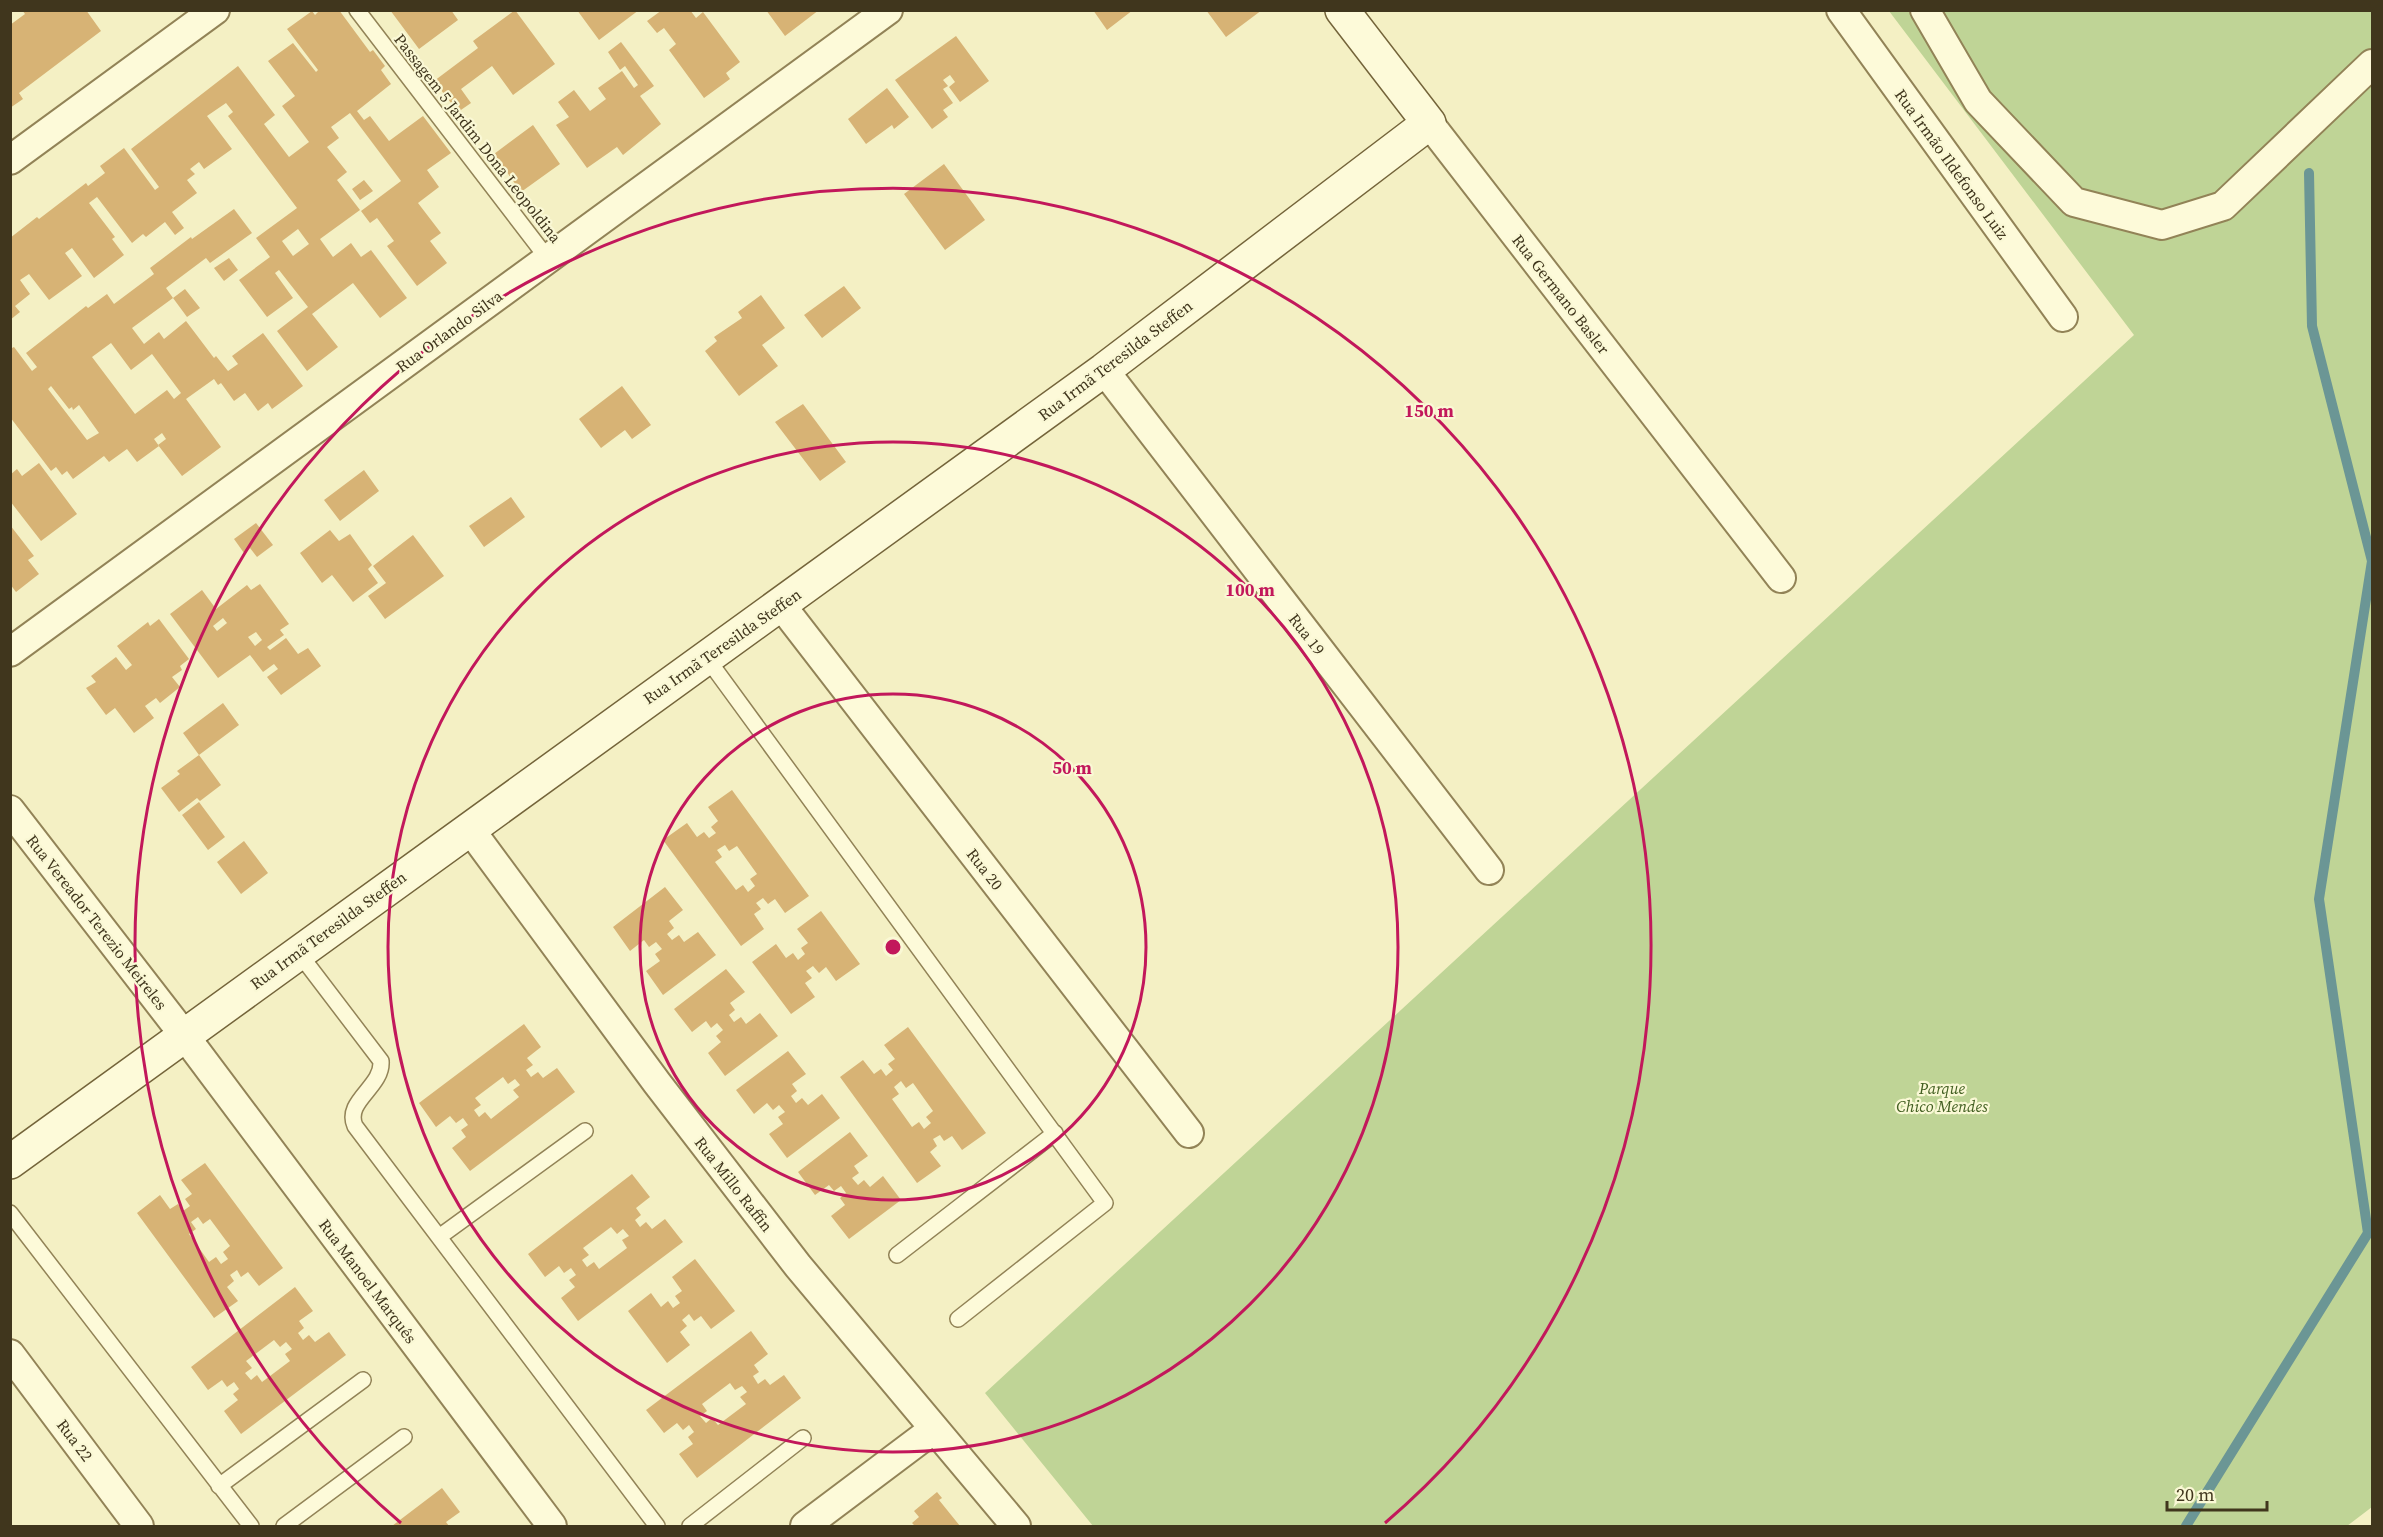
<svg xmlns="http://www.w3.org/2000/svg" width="2383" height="1537" font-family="'Source Serif 4',serif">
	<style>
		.green { fill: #bfd496 }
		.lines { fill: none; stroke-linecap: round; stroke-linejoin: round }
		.stream { stroke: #6b9695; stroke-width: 10 }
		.building { fill: #d7b375; fill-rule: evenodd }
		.lane-casing { stroke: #928357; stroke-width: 18 }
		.street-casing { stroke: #928357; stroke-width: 32 }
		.secondary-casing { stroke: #74643a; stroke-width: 36 }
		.lane { stroke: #fdfad9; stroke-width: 15 }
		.street { stroke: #fdfad9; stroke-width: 28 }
		.secondary { stroke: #fdfad9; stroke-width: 33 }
		.ring { fill: none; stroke: #c2185b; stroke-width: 3 }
		.labels { text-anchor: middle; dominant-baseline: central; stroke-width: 4.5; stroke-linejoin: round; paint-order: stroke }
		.street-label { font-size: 16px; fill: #40361d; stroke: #faf8d5 }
		.park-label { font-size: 16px; font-style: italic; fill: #425f21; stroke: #faf8d5 }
		.centre { fill: #c2185b; stroke: #faf8d5; stroke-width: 3 }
		.ring-label { font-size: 18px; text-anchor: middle; font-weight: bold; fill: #c2185b; stroke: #faf8d5; stroke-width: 4.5; stroke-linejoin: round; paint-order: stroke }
	</style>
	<rect width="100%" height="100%" fill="#f4f0c4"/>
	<!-- green -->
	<path class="green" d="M1889 11H2372V1507L2347 1526H1093L985 1393 2134 335Z"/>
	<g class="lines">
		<!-- stream -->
		<path class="stream" d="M2186 1526 2368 1233 2319 899 2372 561 2312 326 2309 173"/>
	</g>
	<!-- building -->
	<path class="building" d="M22 10H86L101 31 19 93 23 99 10 108V25L25 14Z
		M320 10H339L370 52 373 50 385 66 381 70 391 84 357 111 364 120 370 116 389 141 423 116 451 153 427 170 439 187 418 203 441 233 430 241 447 263 417 286 387 246 394 241 377 218 370 223 361 211 401 181 350 113 331 127 339 138 327 147 347 172 337 180 360 210 320 239 333 257 351 243 361 257 371 250 407 298 380 318 353 283 312 314 338 347 307 371 277 331 308 307 279 270 275 273 293 298 267 317 239 280 270 257 256 238 297 208 228 116 233 112 226 103 207 116 232 149 204 169 199 162 190 169 195 174 187 180 197 193 172 212 184 228 175 235 165 222 146 237 143 234 132 243 97 197 89 203 115 237 112 239 124 255 94 278 72 248 65 253 82 276 49 300 29 274 20 280 30 294 15 306 20 312 10 320V238L37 217 39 219 86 183 88 186 105 173 100 166 124 148 155 190 159 187 131 149 238 66 275 115 264 124 289 157 309 142 282 106 295 96 268 61 293 43 316 72 318 70 287 29 312 11 315 15ZM298 229 309 244 293 256 282 241Z
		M390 10H451L458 20 419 49Z
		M515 10 555 64 513 95 492 66 461 89 471 103 458 112 434 81 478 48 473 41Z
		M577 10H639L599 40Z
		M662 10H690L696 18 703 12 740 62 726 73 730 79 704 98 669 50 676 44 664 28 657 33 647 21Z
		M766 10H819L785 36Z
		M1093 10H1133L1107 30Z
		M1206 10H1262L1226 37Z
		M956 36 989 81 960 102 949 87 955 82 950 75 943 80 948 86 943 89 953 103 943 110 948 117 932 129 895 80Z
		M621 42 654 86 640 96 661 124 623 155 617 147 587 168 556 125 569 117 558 102 574 90 590 111 606 99 598 88 622 71 634 88 638 85 625 66 620 70 608 52Z
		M887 88 909 117 894 129 892 125 866 144 848 119Z
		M533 125 560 164 521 192 494 154Z
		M944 164 985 220 945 250 904 194Z
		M364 180 373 191 360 200 352 189Z
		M234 209 252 233 210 263 206 258 166 288 173 298 132 328 144 344 159 332 164 339 186 321 214 358 216 356 228 371 238 364 232 356 263 333 303 386 272 409 268 403 258 411 245 393 234 401 221 383 218 385 214 379 186 399 221 447 182 476 158 445 166 439 162 433 154 439 159 446 137 462 127 449 109 462 104 456 73 479 67 471 62 475 56 467 51 471 10 417V349L14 347 32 371 37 367 26 353 86 306 88 308 107 294 114 304 154 274 150 268 191 237 192 239ZM111 343 131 370 152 354 181 393 174 399 167 390 135 414 92 357ZM51 386 69 409 72 407 73 410 79 405 99 433 87 440 48 389Z
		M229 258 238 270 224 281 214 268Z
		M844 286 861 308 822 338 804 315Z
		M185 289 200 308 187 317 173 298Z
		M761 295 785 328 762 345 778 366 739 396 705 351 717 341 714 337 742 318 738 312Z
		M622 386 651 425 632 439 625 430 601 448 579 419Z
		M803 404 846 462 820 481 775 422Z
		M39 463 77 514 41 541 10 501V475L17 469 22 476Z
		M364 470 379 491 340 521 324 500Z
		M511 497 525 517 484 547 469 526Z
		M256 523 273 545 257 557 250 548 244 553 234 539Z
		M10 525 34 556 28 560 39 574 16 592 10 584Z
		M330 530 339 541 350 534 372 565 368 569 378 583 353 602 332 575 322 583 300 553Z
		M413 535 444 576 385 619 368 596 386 583 373 566Z
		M260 584 289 624 280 630 284 635 267 647 270 650 286 638 298 654 308 648 321 666 281 695 267 677 278 669 274 664 263 672 250 655 218 678 170 614 202 590 216 609 247 585 251 590ZM223 618 227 623 217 631 213 626ZM256 632 262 640 255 646 248 637Z
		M159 619 189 659 180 666 182 670 172 677 180 687 160 703 156 698 145 706 154 718 134 733 115 708 106 715 86 688 96 682 91 676 116 657 126 670 132 665 117 646 148 622 150 626Z
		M223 703 239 725 199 755 183 733Z
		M199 755 221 785 200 801 197 798 179 812 161 788 180 774 177 771Z
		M732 790 809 896 785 913 775 899 768 904 763 898 756 903 761 909 754 914 764 929 741 946 663 840 687 823 697 837 704 832 709 838 716 833 711 827 718 821 708 807ZM725 845 729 851 737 846 757 874 750 879 755 886 748 892 743 885 736 890 715 862 722 857 717 850Z
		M199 802 225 837 208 850 182 815Z
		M244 841 268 873 241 894 217 862Z
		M665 887 683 910 669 921 674 928 667 934 672 940 679 935 684 942 698 932 716 955 663 995 646 971 660 961 655 954 662 949 656 942 649 947 644 940 630 951 613 927Z
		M821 911 860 964 836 981 826 967 819 973 813 966 806 971 812 978 805 983 815 997 791 1014 752 962 776 944 786 958 793 953 798 960 805 954 801 948 808 943 797 929Z
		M726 969 745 992 730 1003 735 1010 729 1015 734 1022 741 1017 746 1024 760 1013 778 1036 725 1076 708 1053 721 1042 716 1036 723 1030 717 1023 711 1028 706 1021 692 1032 674 1009Z
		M524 1024 541 1047 527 1058 533 1065 526 1070 531 1077 538 1072 543 1078 557 1068 575 1092 470 1171 452 1148 466 1137 461 1130 468 1125 463 1118 456 1123 450 1116 436 1127 419 1103ZM503 1077 508 1084 515 1079 520 1085 513 1090 519 1097 491 1119 485 1112 479 1117 474 1110 481 1105 475 1098Z
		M908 1027 986 1133 962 1150 952 1136 944 1141 940 1135 933 1139 937 1146 930 1152 941 1166 917 1183 840 1077 863 1060 874 1074 881 1069 886 1076 893 1070 888 1064 895 1059 884 1045ZM901 1081 906 1088 913 1083 933 1111 926 1117 931 1123 924 1129 919 1122 912 1127 892 1099 899 1094 894 1087Z
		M788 1051 806 1074 792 1084 797 1091 791 1096 796 1103 802 1098 808 1105 822 1094 840 1118 787 1158 769 1134 783 1124 778 1117 785 1112 779 1105 773 1110 767 1103 754 1114 736 1090Z
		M850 1132 868 1156 854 1166 859 1173 852 1178 858 1185 864 1180 870 1187 883 1176 901 1200 849 1239 831 1216 845 1205 840 1198 846 1193 841 1186 834 1191 829 1185 815 1195 798 1172Z
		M205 1163 283 1268 259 1286 248 1272 241 1277 237 1270 230 1275 234 1281 227 1287 238 1301 214 1318 137 1213 160 1195 170 1209 178 1204 183 1211 190 1206 185 1199 192 1194 181 1180ZM198 1217 203 1224 210 1219 230 1246 223 1252 228 1259 221 1264 216 1257 209 1262 189 1234 196 1229 191 1222Z
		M632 1174 650 1197 636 1208 641 1215 635 1220 640 1227 646 1222 652 1229 665 1219 683 1242 578 1321 561 1298 575 1287 569 1280 576 1275 571 1268 564 1273 559 1266 545 1277 528 1254ZM611 1227 617 1234 623 1229 629 1236 622 1240 627 1248 599 1269 594 1262 587 1267 582 1260 589 1255 583 1248Z
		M695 1259 735 1311 711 1329 701 1316 694 1321 689 1314 682 1320 687 1326 680 1332 690 1345 667 1363 628 1311 651 1293 661 1307 668 1301 673 1308 680 1303 675 1296 682 1291 672 1277Z
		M295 1287 313 1311 299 1321 304 1328 298 1333 303 1340 309 1335 315 1342 329 1332 346 1355 241 1434 224 1411 238 1400 233 1394 239 1389 234 1382 227 1387 222 1380 208 1390 191 1367ZM274 1340 280 1347 286 1342 292 1349 285 1354 290 1361 262 1382 257 1375 251 1380 245 1373 252 1368 246 1361Z
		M751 1331 768 1354 754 1365 759 1372 753 1376 758 1384 765 1379 770 1385 784 1375 801 1398 697 1478 679 1454 693 1444 688 1437 694 1432 689 1425 683 1430 677 1423 664 1433 646 1410ZM730 1383 735 1390 742 1386 747 1392 740 1397 746 1404 718 1425 712 1418 706 1423 700 1416 707 1411 702 1404Z
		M442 1488 460 1512 446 1522 449 1526H392Z
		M937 1492 942 1498 939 1500 960 1526H915L912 1523 919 1517 914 1511Z"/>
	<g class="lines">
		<defs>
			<path id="lane" d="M357 10 548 259
				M706 657 1105 1203 958 1319
				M298 952 381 1061C383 1087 344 1101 355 1126L657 1526
				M10 1213 251 1526
				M439 1237 585 1131
				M897 1255 1055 1133
				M219 1486 363 1380
				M284 1526 404 1437
				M690 1526 803 1438"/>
			<path id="street" d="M1841 10 2063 317
				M1925 10 1978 101 2074 202 2162 225 2223 206 2372 64
				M1429 123 1781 578
				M10 160 215 10
				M1104 370 1489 870
				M781 605 1189 1133
				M10 652 888 10
				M10 810 184 1035 552 1526
				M469 828 657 1083 798 1266 1016 1526
				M10 1354 139 1526
				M805 1526 934 1429"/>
			<path id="secondary" d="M10 1162 1104 370 1429 123 1342 10"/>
		</defs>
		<!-- lane casing -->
		<use href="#lane" class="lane-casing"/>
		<!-- street casing -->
		<use href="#street" class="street-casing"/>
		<!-- secondary casing -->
		<use href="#secondary" class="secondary-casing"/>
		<!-- lane -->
		<use href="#lane" class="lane"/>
		<!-- street -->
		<use href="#street" class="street"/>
		<!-- secondary -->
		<use href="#secondary" class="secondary"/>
	</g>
	<!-- distance rings -->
	<g class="ring">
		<circle cx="893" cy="947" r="253"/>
		<circle cx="893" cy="947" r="505"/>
		<path d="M401 1523A758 758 0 1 1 1385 1523"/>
	</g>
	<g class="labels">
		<!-- street labels -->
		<g class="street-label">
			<text transform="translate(478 138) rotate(52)">Passagem 5 Jardim Dona Leopoldina</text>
			<text transform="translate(1952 164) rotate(54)">Rua Irmão Ildefonso Luiz</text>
			<text transform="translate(1561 294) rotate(52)">Rua Germano Basler</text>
			<text transform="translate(449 331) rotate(-36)">Rua Orlando Silva</text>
			<text transform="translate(1115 360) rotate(-37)">Rua Irmã Teresilda Steffen</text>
			<text transform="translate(1307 634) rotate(52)">Rua 19</text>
			<text transform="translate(722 646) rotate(-35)">Rua Irmã Teresilda Steffen</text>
			<text transform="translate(985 869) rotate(52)">Rua 20</text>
			<text transform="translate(97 922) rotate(52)">Rua Vereador Terezio Meireles</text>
			<text transform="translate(328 930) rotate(-36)">Rua Irmã Teresilda Steffen</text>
			<text transform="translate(734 1184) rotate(52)">Rua Millo Raffin</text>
			<text transform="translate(368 1281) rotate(53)">Rua Manoel Marquês</text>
			<text transform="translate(75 1440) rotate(53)">Rua 22</text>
		</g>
		<!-- park labels -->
		<g class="park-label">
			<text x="1942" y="1088">Parque<tspan x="1942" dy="18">Chico Mendes</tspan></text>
		</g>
	</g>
	<circle cx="893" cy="947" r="9" class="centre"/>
	<g class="ring-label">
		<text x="1429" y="417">150 m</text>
		<text x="1250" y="596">100 m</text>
		<text x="1072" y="774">50 m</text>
	</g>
	<!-- border -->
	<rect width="2383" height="1537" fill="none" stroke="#40361d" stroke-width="24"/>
	<!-- scale -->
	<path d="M2167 1501v9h100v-9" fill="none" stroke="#40361d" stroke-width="3"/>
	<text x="2176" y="1501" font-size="18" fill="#40361d" stroke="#faf8d5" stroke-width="4.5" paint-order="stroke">20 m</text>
</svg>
